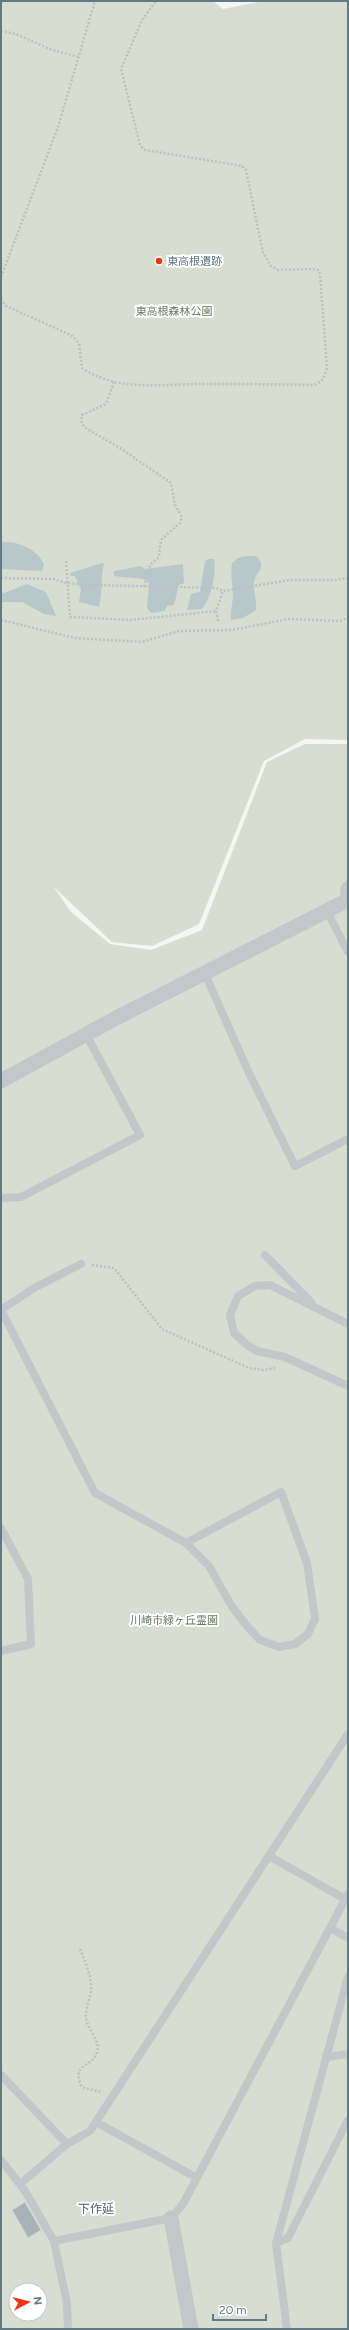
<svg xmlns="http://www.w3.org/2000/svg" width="349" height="2330" font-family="Figtree,'Noto Sans JP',sans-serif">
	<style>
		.green { fill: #d7ddd1; fill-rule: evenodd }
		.water { fill: #b8c8ca }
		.building { fill: #a8b3b7; stroke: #d6d6d4 }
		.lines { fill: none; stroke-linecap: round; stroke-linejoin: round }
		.path { stroke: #bdc0c2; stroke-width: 2.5; stroke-dasharray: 2 2; stroke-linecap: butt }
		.lane { stroke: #c2c7ca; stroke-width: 8 }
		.street { stroke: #c2c7ca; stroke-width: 15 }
		.poi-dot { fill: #f23214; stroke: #fff; stroke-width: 1.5 }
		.labels { text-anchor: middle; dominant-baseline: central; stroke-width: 4; stroke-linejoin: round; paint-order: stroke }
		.poi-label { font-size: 11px; fill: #617885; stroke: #fff; text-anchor: start }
		.park-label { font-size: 11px; fill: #697b61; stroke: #fff }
		.neighbourhood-label { font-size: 12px; fill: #506069; stroke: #fff }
	</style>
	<rect width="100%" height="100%" fill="#f5f5f1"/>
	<!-- green -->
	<path class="green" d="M1 1H213L223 9 263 1H348V740L305 739 264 761 199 924 152 946 112 942 53 886 71 912 110 944 151 950 202 930 267 762 305 744H348V2329H1ZM16 2290H40V2314H16Z"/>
	<!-- water -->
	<path class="water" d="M1 542C18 541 36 548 44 564L42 571 1 569Z
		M246 556H256C269 569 254 572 254 584 254 593 257 601 256 610L243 618 231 620C230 611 233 602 233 595 233 583 230 576 232 563L238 558Z
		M209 559H214C217 573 211 598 202 609L187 610 191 594 200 592 205 561Z
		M102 563 104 564C100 579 103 592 99 607L79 602 81 589 75 576H70V573Z
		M183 564 184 583 179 585 174 605 167 606 165 611 151 613 147 608 149 583 143 579 114 576V571L141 566 145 569Z
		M27 584 46 592 56 616 44 614 22 602H1V594Z"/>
	<!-- building -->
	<path class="building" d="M25 2202 41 2230 28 2238 12 2210Z"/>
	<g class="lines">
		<!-- path -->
		<path class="path" d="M1 31 16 34 52 50 79 57
			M1 277 58 127 95 1
			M1 299 6 306 71 335 79 343 82 368C117 392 161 384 201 384 238 384 276 384 313 385 323 382 324 378 327 368L320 274 318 270 314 269 278 270 271 266 263 253 246 170 242 166 145 150 140 145 121 69 142 20 156 1
			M114 382 106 404 82 415 81 421 84 427 120 448 171 483 175 505 182 517 180 523 161 540 159 557 150 565 144 587
			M66 561 70 617 131 620 216 611
			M1 578 54 579 66 583 94 585 216 588 223 591 290 580H334L348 578
			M1 620 75 638 142 642 179 631 232 630 288 619 340 621 348 618
			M218 621 216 611 223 591
			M92 1265 114 1268 162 1329 249 1368 263 1370 275 1368
			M80 1949C85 1961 92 1976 91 1990 90 2000 85 2008 86 2018 87 2029 101 2041 97 2052 93 2068 70 2063 82 2087L100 2092"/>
		<!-- lane -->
		<path class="lane" d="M346 901 344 889 348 884
			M327 911 348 952
			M205 974 249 1073 295 1166 348 1139
			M1 1198 21 1197 140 1135 87 1036
			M265 1255 311 1302
			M1 1310 95 1493 186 1543 209 1566 231 1605 246 1625 260 1640 279 1647 295 1644 308 1634 315 1619 307 1563 281 1492 186 1543
			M1 1310 34 1288 81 1264
			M348 1324 270 1285 255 1286 238 1296 230 1315 234 1333 247 1345 257 1351 285 1357 348 1386
			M1 1528 28 1579 31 1644 1 1651
			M269 1856 345 1899
			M330 1928 348 1938
			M326 2057 348 2054
			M1 2075 67 2144
			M96 2122 197 2178
			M1 2160 25 2191 54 2241
			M20 2184 67 2144 90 2131 348 1734
			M276 2243 288 2238 348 2120
			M68 2329 67 2303 54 2241 171 2218 183 2204 348 1894
			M287 2329 276 2243 348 1977"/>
		<!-- street -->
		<path class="street" d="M1 1081 118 1017 348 900
			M171 2218 191 2329"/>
	</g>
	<!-- markers -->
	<circle class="poi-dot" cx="159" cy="261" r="4"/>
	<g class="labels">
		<!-- poi labels -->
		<g class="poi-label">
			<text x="167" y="261">東高根遺跡</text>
		</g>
		<!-- park labels -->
		<g class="park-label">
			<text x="174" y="311">東高根森林公園</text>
			<text x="174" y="1620">川崎市緑ヶ丘霊園</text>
		</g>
		<!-- neighbourhood labels -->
		<g class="neighbourhood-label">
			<text x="96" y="2209">下作延</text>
		</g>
	</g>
	<!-- border -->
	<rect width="349" height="2330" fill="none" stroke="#617885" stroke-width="4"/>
	<!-- north arrow -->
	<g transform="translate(28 2302) rotate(83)"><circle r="19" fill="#ffffff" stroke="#c0c9ce"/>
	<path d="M0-3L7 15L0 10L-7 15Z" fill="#f23214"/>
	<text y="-6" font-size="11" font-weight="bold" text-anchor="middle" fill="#617885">N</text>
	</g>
	<!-- scale -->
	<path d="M213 2314v6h53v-6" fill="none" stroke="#617885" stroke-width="2"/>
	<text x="219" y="2314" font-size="12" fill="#617885" stroke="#ffffff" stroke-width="3" paint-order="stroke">20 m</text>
</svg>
